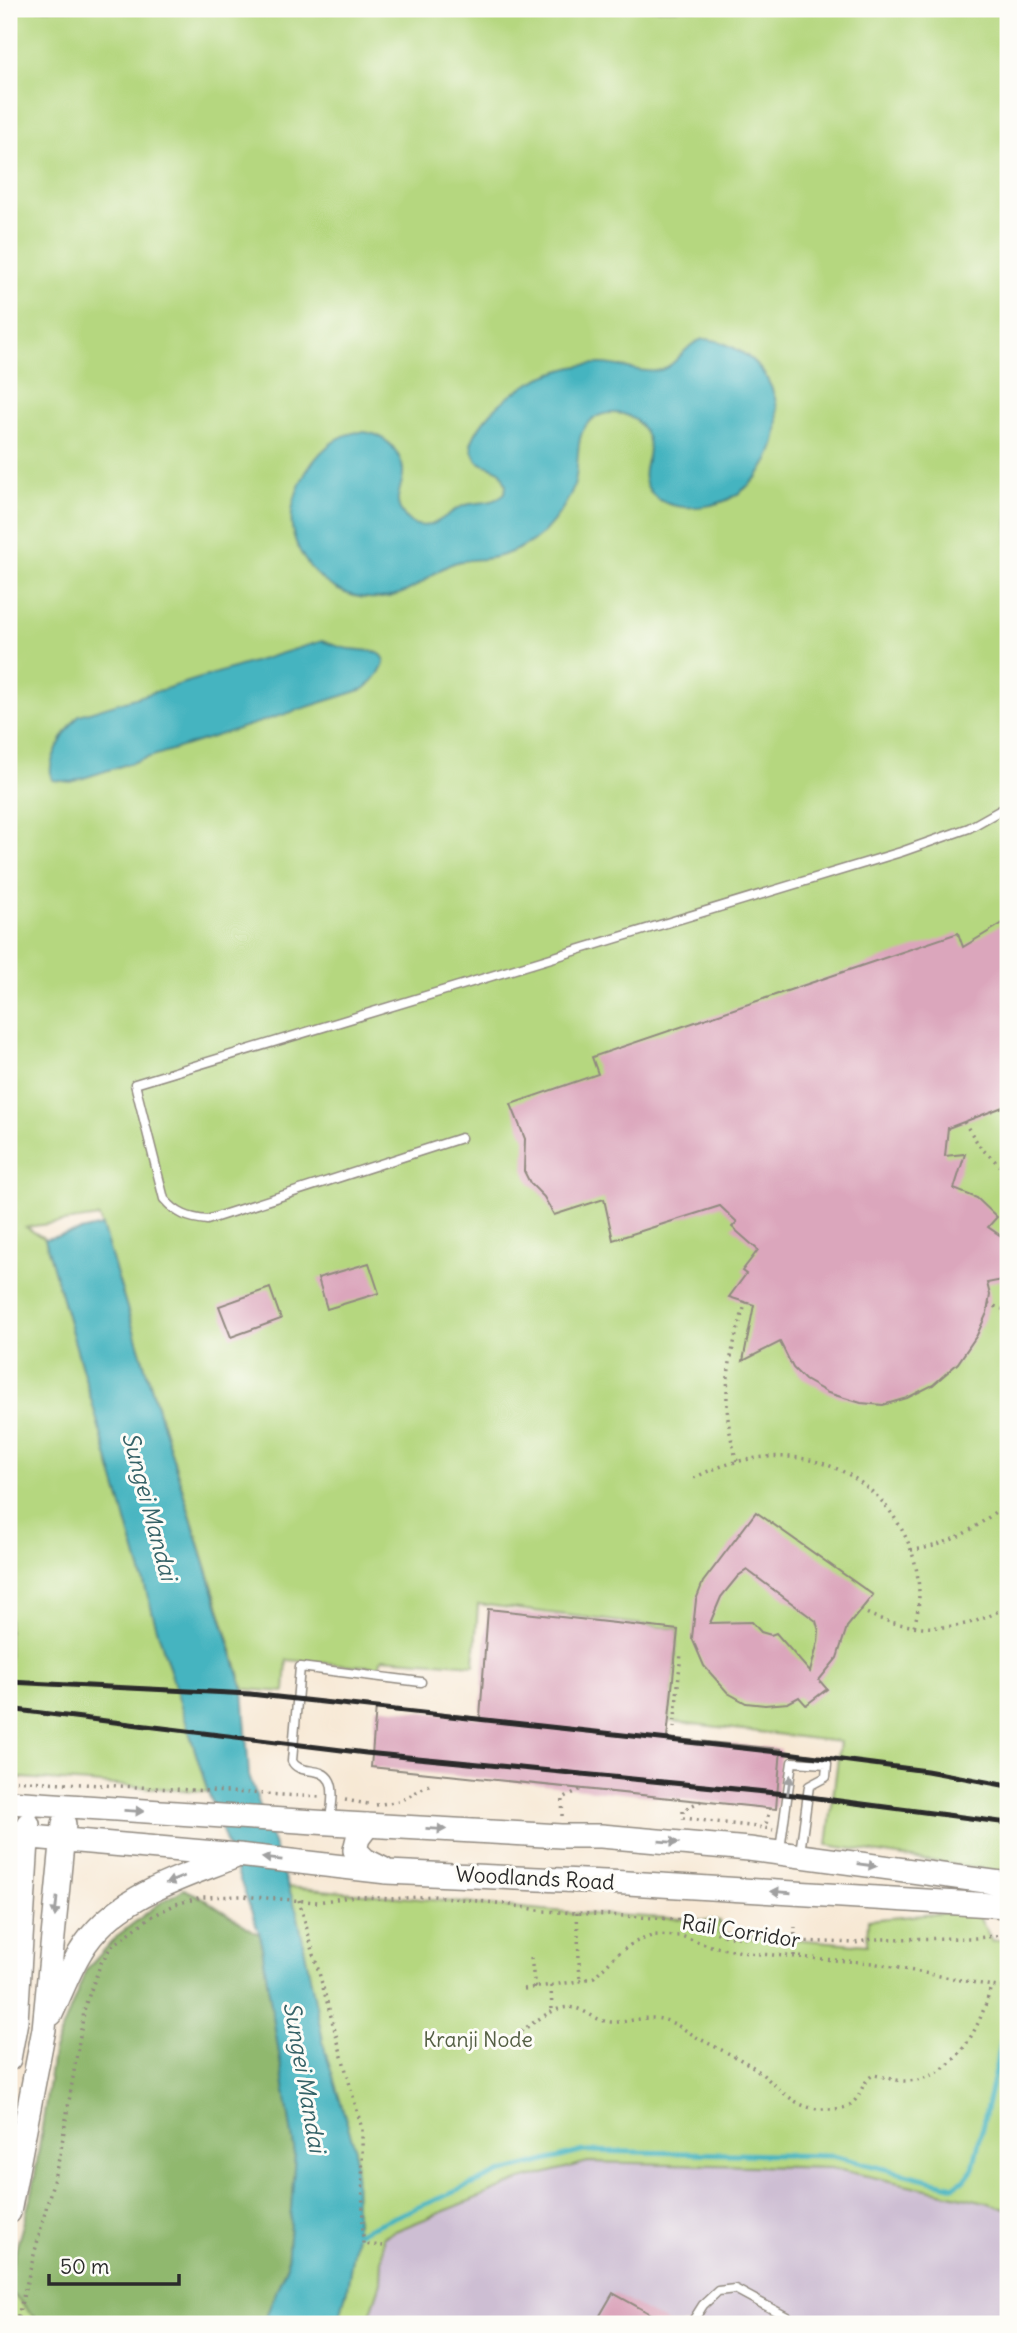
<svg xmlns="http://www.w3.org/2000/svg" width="1017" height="2333" font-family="Delius,sans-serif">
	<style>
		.industrial { fill: #cdbed3 }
		.green { fill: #b5d77f; stroke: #708155; stroke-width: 2 }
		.forest { fill: #90b86e; stroke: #5e724c; stroke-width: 2 }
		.water { fill: #45b4c0; stroke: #387076; stroke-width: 2 }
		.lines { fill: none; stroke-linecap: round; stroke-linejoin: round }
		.stream { stroke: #45b4c0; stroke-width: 5 }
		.building { fill: #dba6bc; fill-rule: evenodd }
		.service-casing { stroke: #918a80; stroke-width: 11 }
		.primary-casing { stroke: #918a80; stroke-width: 26 }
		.path { stroke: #918a80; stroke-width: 3.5; stroke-dasharray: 2 5; stroke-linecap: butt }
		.service { stroke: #fff; stroke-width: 8 }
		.primary { stroke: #fff; stroke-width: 23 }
		.rail { stroke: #2b2b2b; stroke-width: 5 }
		.oneway { fill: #a0a0a0 }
		.labels { text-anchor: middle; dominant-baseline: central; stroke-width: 6; stroke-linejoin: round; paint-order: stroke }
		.street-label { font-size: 21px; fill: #2b2b2b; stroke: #fdfcf7 }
		.park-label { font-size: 21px; fill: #545f44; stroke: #fdfcf7 }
		.water-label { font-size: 23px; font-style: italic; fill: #356267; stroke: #fdfcf7 }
	</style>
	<rect width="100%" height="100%" fill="#fdfcf7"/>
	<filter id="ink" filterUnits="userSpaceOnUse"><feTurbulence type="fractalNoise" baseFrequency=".0143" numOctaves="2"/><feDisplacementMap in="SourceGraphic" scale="14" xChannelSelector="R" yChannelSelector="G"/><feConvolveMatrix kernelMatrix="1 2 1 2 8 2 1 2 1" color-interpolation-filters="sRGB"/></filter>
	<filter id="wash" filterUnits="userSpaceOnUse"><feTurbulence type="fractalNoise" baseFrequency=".00686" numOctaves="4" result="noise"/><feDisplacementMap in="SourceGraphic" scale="28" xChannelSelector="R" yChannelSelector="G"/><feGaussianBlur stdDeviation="1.57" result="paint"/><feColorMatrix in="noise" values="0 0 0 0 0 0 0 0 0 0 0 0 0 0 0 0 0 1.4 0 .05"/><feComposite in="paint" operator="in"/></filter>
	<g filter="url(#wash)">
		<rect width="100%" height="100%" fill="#f7e8d4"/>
		<!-- industrial -->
		<path class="industrial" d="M588 2161 831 2168 986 2202 1008 2210V2324H367L381 2282 383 2236 521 2180Z"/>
		<!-- green -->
		<path class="green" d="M9 9H1008V1873L827 1845 840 1742 669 1721 678 1629 478 1604 474 1665 382 1658 379 1667 287 1660 285 1692 244 1689 99 1217 26 1227 45 1239 159 1635 208 1792 9 1777Z
			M288 1887 577 1913 720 1921 719 1933 867 1945 868 1920 957 1912 979 1916 992 1941 1008 1939V2210L986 2202 831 2168 588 2162 521 2180 383 2236 381 2282 367 2324H338L347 2289 325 2051 297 1912Z
			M9 2290 35 2317 32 2324H9Z"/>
		<!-- forest -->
		<path class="forest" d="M184 1889 199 1896 260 1935 295 2154 287 2265 263 2324H32L35 2317 9 2290V2274L33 2189 53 2053 86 1970 117 1936 157 1905Z"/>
		<!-- water -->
		<path class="water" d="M703 339C714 339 722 342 732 347 796 378 791 467 729 499 705 511 654 514 645 480 643 471 646 465 648 456 652 438 641 419 623 414 613 412 601 413 593 419 572 432 581 465 574 486 568 503 556 519 544 532 529 546 504 557 484 559 473 560 463 560 454 563 436 569 423 584 407 591 358 613 306 583 293 533 281 484 345 398 392 446 398 453 404 465 403 474 402 489 392 500 403 514 406 519 411 524 417 525 437 530 448 510 466 505 482 501 492 505 505 493L506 485 501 472C485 462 474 468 471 444 488 397 554 363 602 364 619 364 640 373 656 371 677 368 683 345 703 339Z
			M322 641C331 644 340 648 350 649 363 651 396 648 380 672 375 679 370 685 364 689L71 782 53 780C43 763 68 728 79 715Z
			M102 1226 243 1689 249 1775 297 1912 325 2051 355 2149 356 2234 347 2289 338 2324H263L287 2265 295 2154 260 1935 208 1792 159 1635 45 1239Z"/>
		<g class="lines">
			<!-- stream -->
			<path class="stream" d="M350 2236 499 2173 584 2151 833 2156 954 2186 965 2179 973 2168 1008 2013"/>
		</g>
		<g id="blocks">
			<!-- building -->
			<path class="building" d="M1008 920V1105L948 1128 945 1156 965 1154 954 1189 977 1198 997 1217 988 1227 1001 1236 1008 1245V1279L987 1283 990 1295 987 1313 977 1335 958 1363 933 1385 907 1398 883 1405 861 1403 828 1393 805 1380 793 1368 780 1342 743 1361 754 1305 729 1297 746 1274 742 1271 758 1250 732 1227 737 1222 720 1206 613 1240 604 1199 554 1215 544 1197 530 1183 524 1171 525 1139 511 1104 598 1074 592 1057 958 933 963 947Z
				M369 1263 379 1293 327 1309 318 1278Z
				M270 1288 281 1319 231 1337 219 1306Z
				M756 1512 873 1595 847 1627 837 1658 819 1680 827 1689 806 1705 799 1697 788 1703 765 1705 746 1703 728 1693 704 1666 692 1638 696 1600 703 1582ZM747 1570 816 1621 819 1631 818 1642 810 1672 776 1633 771 1635 761 1632 752 1622 710 1623 721 1597 738 1576Z
				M488 1609 678 1630 667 1738 781 1749 776 1809 371 1767 376 1707 480 1718Z
				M613 2293 669 2324H595Z"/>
		</g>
	</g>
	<g filter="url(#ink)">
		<use href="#blocks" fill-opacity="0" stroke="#918a80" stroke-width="2"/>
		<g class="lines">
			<defs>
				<path id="service" d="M461 1138 207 1220C188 1218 177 1214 164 1199L135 1084 901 852 969 828 1008 806
					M330 1820C331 1809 335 1791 330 1781 322 1765 299 1776 292 1761L300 1667 421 1682
					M780 1850 792 1762 827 1764 826 1777 809 1786 800 1853
					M691 2324 703 2305 718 2291 735 2289 800 2324"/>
				<path id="primary" d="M9 1802 330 1823 561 1836H601L749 1849 1008 1884
					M368 1825 358 1838 355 1850 365 1860 383 1869
					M9 1835 238 1855 387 1872 628 1883 1008 1906
					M51 2014C61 1993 69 1970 81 1951 113 1897 179 1879 234 1857
					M9 2059 16 2021 28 1824
					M9 2212 44 2029 64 1824"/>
			</defs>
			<!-- service casing -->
			<use href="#service" class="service-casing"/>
			<!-- primary casing -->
			<use href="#primary" class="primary-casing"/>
			<!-- path -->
			<path class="path" d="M964 1122 981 1148 1008 1173
				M988 1304 1008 1311
				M737 1461C719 1402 727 1360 746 1302
				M694 1478C775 1436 869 1455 908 1542 919 1568 923 1599 914 1626
				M911 1550C948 1547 982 1526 1008 1500
				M861 1610C891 1628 940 1632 973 1622 986 1618 997 1612 1008 1606
				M667 1728H674L681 1653
				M9 1780 320 1797
				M345 1800 368 1804
				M701 1801 683 1810V1818L765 1828
				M376 1805 400 1801 429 1785
				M770 1808 765 1828 773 1830
				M562 1816 563 1798 581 1789
				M299 1900 362 2129 363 2244 383 2246
				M577 1913 580 1981
				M794 1956 795 1927
				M531 1958 535 1988
				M551 1986 552 2011
				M524 1989 580 1981 594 1977 616 1955 633 1943 654 1935 681 1936 711 1946 748 1953 872 1963 1008 1989
				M521 2031C539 2020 560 1999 583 2011 593 2016 601 2022 612 2022 630 2023 647 2014 665 2020 676 2023 688 2032 698 2038 715 2047 733 2055 750 2065 775 2081 792 2111 825 2109 832 2109 841 2109 846 2107 861 2101 860 2083 873 2075 883 2076 895 2081 905 2081 955 2081 981 2026 991 1986
				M16 2324 60 2155 85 2006 101 1963 111 1947 149 1918 176 1904 202 1897 241 1896 318 1902 355 1896 390 1899 433 1896 505 1904 544 1911 687 1920 725 1936 795 1941 855 1943 873 1939 976 1938 1005 1935 1008 1928"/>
			<!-- service -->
			<use href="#service" class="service"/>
			<!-- primary -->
			<use href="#primary" class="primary"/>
			<!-- rail -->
			<path class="rail" d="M9 1682 250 1694 787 1753 927 1771 1008 1786
				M9 1709 366 1753 786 1794 1008 1823"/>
		</g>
		<!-- one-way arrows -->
		<defs><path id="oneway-solid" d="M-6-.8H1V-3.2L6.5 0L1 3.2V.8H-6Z" transform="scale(1.75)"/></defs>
		<g class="oneway">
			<use href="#oneway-solid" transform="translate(789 1785) rotate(-82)"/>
			<use href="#oneway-solid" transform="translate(134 1811) rotate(3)"/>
			<use href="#oneway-solid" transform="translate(436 1829) rotate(3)"/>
			<use href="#oneway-solid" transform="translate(669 1842) rotate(5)"/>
			<use href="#oneway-solid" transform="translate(272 1859) rotate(-174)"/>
			<use href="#oneway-solid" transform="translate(867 1865) rotate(8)"/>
			<use href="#oneway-solid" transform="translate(175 1880) rotate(158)"/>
			<use href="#oneway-solid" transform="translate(781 1892) rotate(-176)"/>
			<use href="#oneway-solid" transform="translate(56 1907) rotate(96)"/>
		</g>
	</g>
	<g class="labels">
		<!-- street labels -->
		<g class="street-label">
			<text transform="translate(535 1878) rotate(3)">Woodlands Road</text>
			<text transform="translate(741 1931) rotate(9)">Rail Corridor</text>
		</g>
		<!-- park labels -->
		<g class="park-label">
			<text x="478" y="2039">Kranji Node</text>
		</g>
		<!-- water labels -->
		<g class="water-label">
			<text transform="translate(150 1506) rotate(75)">Sungei Mandai</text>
			<text transform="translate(305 2077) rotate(80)">Sungei Mandai</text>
		</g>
	</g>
	<!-- margin -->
	<rect width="1017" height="2333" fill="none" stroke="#fdfcf7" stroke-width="35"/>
	<!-- scale -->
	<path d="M49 2274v10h130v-10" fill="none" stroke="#2b2b2b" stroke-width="3.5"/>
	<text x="60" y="2274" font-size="21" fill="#2b2b2b" stroke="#fdfcf7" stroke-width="5" paint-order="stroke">50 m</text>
</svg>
